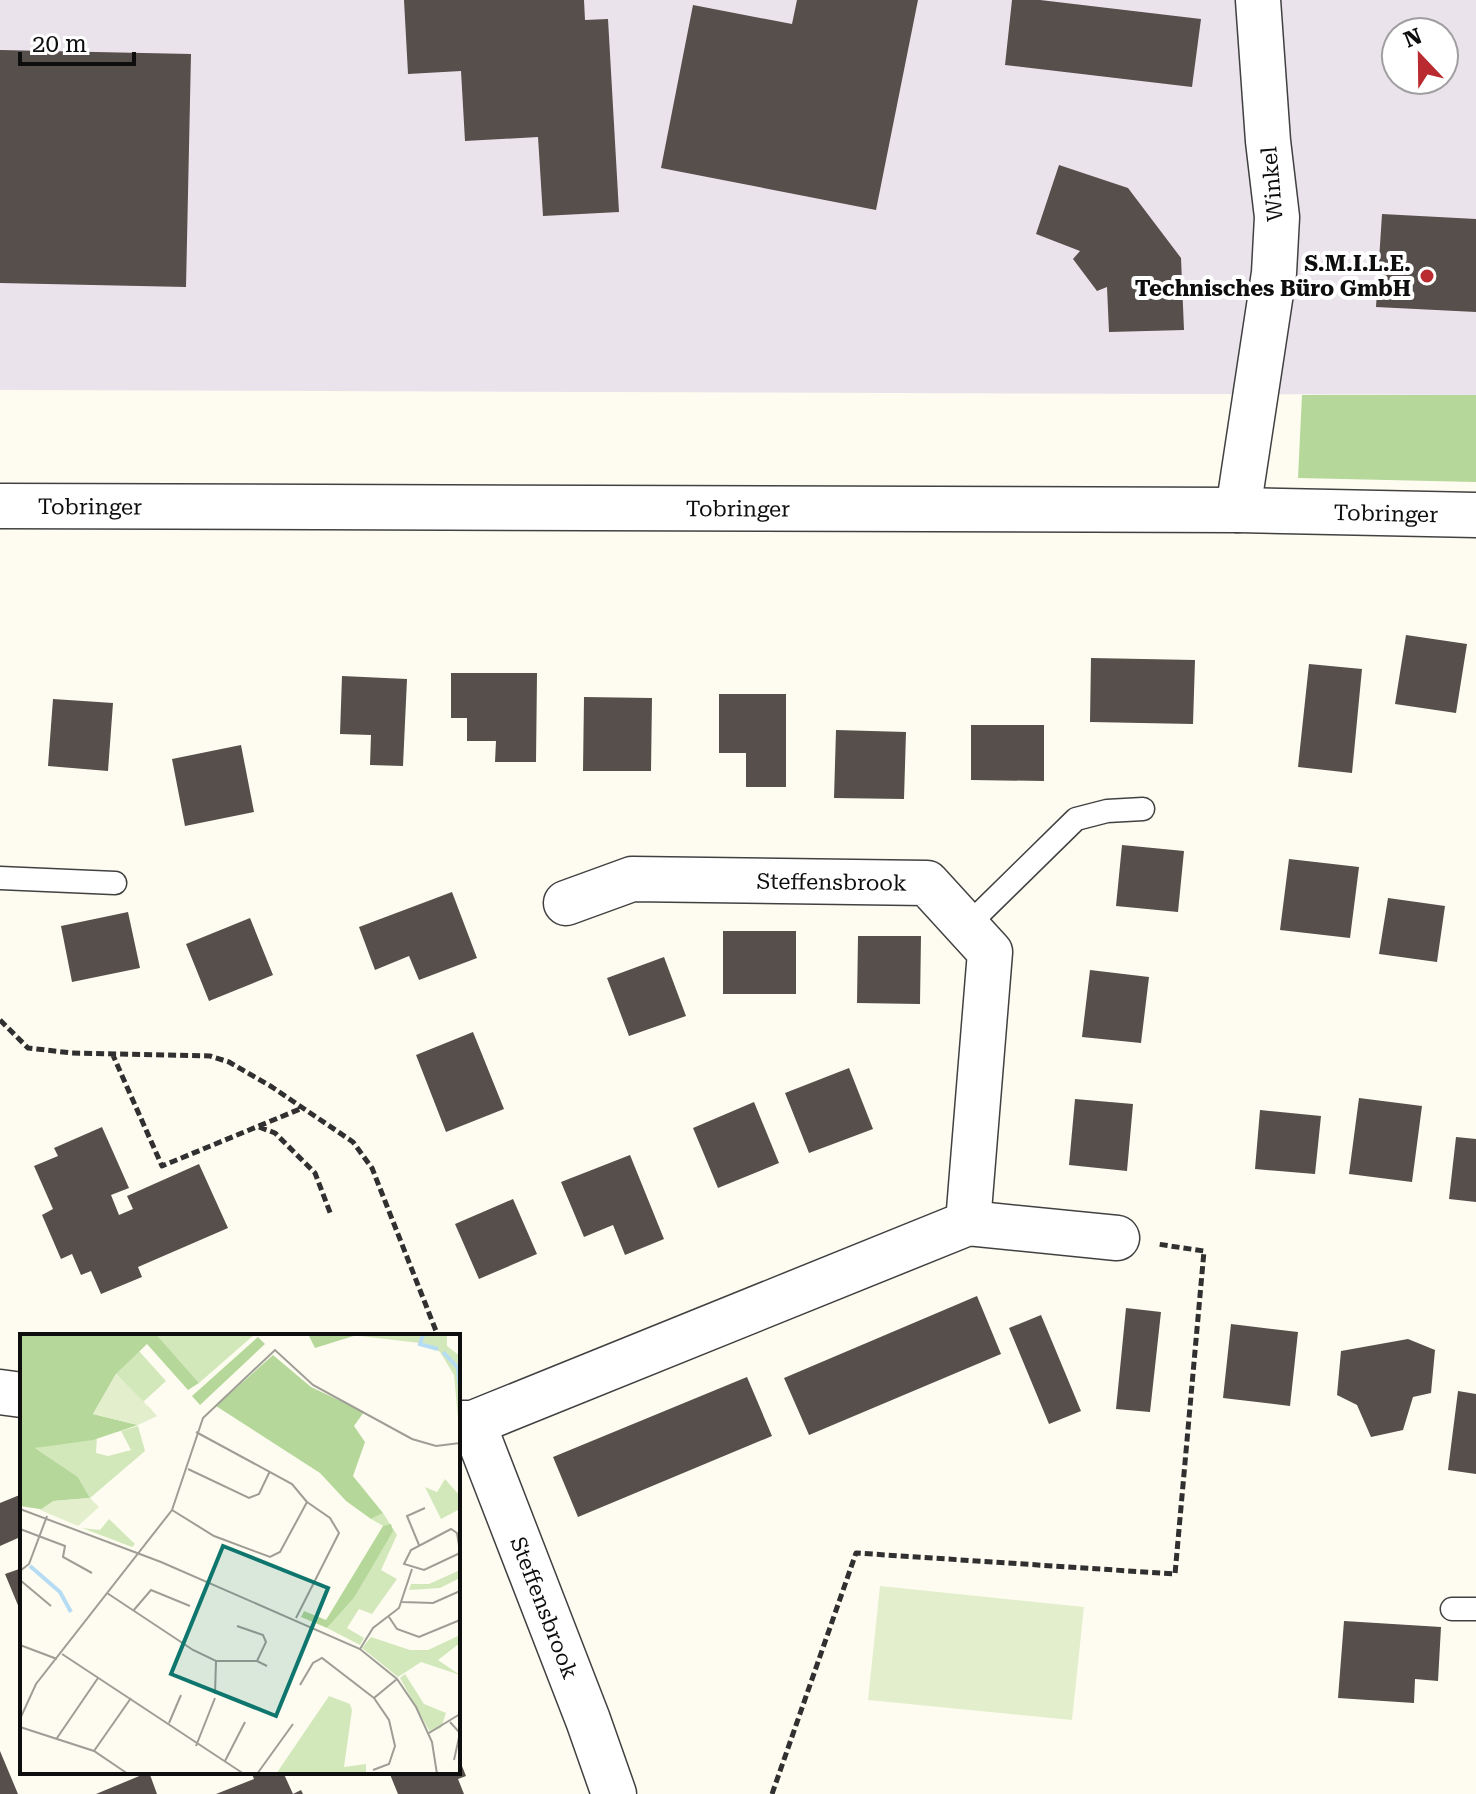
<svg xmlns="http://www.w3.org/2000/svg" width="1476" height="1794" font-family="'Roboto Serif',serif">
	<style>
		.industrial { fill: #ebe3ec; fill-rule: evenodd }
		.forest { fill: #b5d89a }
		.pitch { fill: #e3efcc }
		.building { fill: #564f4b }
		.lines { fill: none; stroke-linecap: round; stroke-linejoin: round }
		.lane-casing { stroke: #414141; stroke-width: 25 }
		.street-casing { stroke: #414141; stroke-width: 47 }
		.path { stroke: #303030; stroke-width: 5; stroke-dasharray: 8 4; stroke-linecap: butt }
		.lane { stroke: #fff; stroke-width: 22 }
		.street { stroke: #fff; stroke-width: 44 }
		.poi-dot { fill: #b92b30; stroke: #fff; stroke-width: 3 }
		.labels { text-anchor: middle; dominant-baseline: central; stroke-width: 8; stroke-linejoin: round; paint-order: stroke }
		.street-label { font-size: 22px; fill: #0e0e0e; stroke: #fff }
		.poi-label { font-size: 22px; font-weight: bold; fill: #0e0e0e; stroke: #fff; text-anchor: end }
		.inset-river { fill: none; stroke: #b6dcf4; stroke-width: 4 }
		.inset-road { fill: none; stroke: #9e9d96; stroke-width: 2 }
		.view { fill: #0f766e; fill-opacity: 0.15; stroke: #0f766e; stroke-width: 4 }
		.inset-edge { fill: none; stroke: #0e0e0e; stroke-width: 4 }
	</style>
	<rect width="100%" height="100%" fill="#fefcf0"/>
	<!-- industrial -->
	<path class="industrial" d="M0 0H1476V395L0 390ZM1396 32H1444V80H1396Z"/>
	<!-- forest -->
	<path class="forest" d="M1302 395H1476V482L1298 478Z"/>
	<!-- pitch -->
	<path class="pitch" d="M880 1586 1084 1607 1072 1720 868 1700Z"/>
	<!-- building -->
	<path class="building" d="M404 0H584L585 20 608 19 619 212 543 216 538 137 465 141 461 71 408 74Z
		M797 0H918L876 210 661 168 693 5 792 24Z
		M1012 0H1040L1201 19 1192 87 1005 65Z
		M0 50 191 54 186 287 0 283Z
		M1059 165 1128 188 1181 258 1184 330 1109 332 1107 287 1097 291 1073 259 1080 251 1036 234Z
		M1382 214 1476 219V312L1376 307Z
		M1406 635 1467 644 1456 713 1395 704Z
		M1091 658 1195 660 1193 724 1090 722Z
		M1309 664 1362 669 1352 773 1298 767Z
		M451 673H537L536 762H495L496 741H467V718H451Z
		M342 676 407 679 403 766 370 765 371 735 340 734Z
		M719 694H786V787H746V753H719Z
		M584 697 652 698 651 771H583Z
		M53 699 113 703 108 771 48 766Z
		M971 725H1044V781L971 780Z
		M836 730 906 732 904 799 834 798Z
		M241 745 254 812 185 826 172 759Z
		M1122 845 1184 851 1178 912 1116 906Z
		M1289 859 1359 867 1350 938 1280 930Z
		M452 892 477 958 419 980 409 956 375 970 359 927Z
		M1388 898 1445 906 1437 962 1379 954Z
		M128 912 140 968 72 982 61 926Z
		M250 918 273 975 209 1001 186 944Z
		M723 931H796V994H723Z
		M858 936H921L920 1004 857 1003Z
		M664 957 686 1016 629 1036 607 978Z
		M1090 970 1149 977 1141 1043 1082 1037Z
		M473 1032 504 1109 446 1132 416 1055Z
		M849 1068 873 1129 809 1153 785 1093Z
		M1359 1098 1422 1106 1412 1182 1349 1174Z
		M1075 1099 1133 1104 1127 1171 1069 1165Z
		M754 1102 779 1163 718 1188 693 1128Z
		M1260 1110 1321 1116 1315 1174 1255 1169Z
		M102 1127 129 1188 111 1195 119 1215 133 1209 127 1196 199 1164 228 1228 138 1267 142 1277 101 1294 91 1271 81 1275 72 1254 61 1259 42 1215 53 1209 34 1166 58 1156 54 1148Z
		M1456 1137 1476 1139V1202L1449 1199Z
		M630 1155 664 1239 625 1255 613 1225 584 1237 561 1182Z
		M513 1199 537 1254 479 1279 455 1224Z
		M977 1296 1001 1354 809 1435 784 1378Z
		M1126 1308 1161 1312 1150 1412 1116 1409Z
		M1041 1315 1081 1411 1049 1424 1009 1328Z
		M1231 1324 1298 1332 1290 1406 1223 1398Z
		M1408 1339 1435 1350 1431 1393 1413 1397 1403 1430 1371 1437 1357 1405 1337 1395 1341 1351Z
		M747 1377 772 1436 578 1517 553 1457Z
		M1458 1391 1476 1394V1474L1448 1470Z
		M22 1494V1549L18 1538 0 1546V1503Z
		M22 1568V1615L5 1574Z
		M1344 1621 1441 1627 1438 1681 1415 1679 1414 1703 1338 1698Z
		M0 1751 18 1794H0Z
		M458 1756 466 1776 458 1779 464 1794H398L389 1772H458Z
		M149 1772 157 1794H96Z
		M251 1772H283L293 1794 301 1790 303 1794H216L254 1779Z"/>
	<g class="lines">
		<defs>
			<path id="lane" d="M0 878 115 883
				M967 926 1076 819 1107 811 1143 809
				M1452 1609H1476"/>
			<g id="street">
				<path id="s1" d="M0 506 1238 510 1476 515"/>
				<path d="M1238 510 1274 273 1277 217 1268 141 1258 0"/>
				<path id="s2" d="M566 903 632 879 927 883 990 952 968 1223"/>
				<path d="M0 1392 22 1395"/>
				<path d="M458 1423H473L968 1223 1117 1238"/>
				<path id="s3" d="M473 1423 588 1720 614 1794"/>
			</g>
		</defs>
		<!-- lane casing -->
		<use href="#lane" class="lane-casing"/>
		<!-- street casing -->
		<use href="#street" class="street-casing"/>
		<!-- path -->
		<path class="path" d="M0 1020 28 1048 72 1053 210 1056 229 1062 272 1087 353 1142 372 1168 438 1336
			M112 1053 162 1166 300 1109
			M259 1127 275 1133 315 1173 331 1215
			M772 1794 856 1553 1175 1574 1204 1251 1157 1244"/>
		<!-- lane -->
		<use href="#lane" class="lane"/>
		<!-- street -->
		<use href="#street" class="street"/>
	</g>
	<!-- markers -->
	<circle class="poi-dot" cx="1427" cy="276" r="8"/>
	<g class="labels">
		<!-- street labels -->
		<g class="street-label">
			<text transform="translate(1272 184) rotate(-95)">Winkel</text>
			<text stroke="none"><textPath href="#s1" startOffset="90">Tobringer</textPath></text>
			<text stroke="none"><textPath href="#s1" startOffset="738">Tobringer</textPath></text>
			<text stroke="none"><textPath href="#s1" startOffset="1386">Tobringer</textPath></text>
			<text stroke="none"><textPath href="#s2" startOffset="270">Steffensbrook</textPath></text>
			<text stroke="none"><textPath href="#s3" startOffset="198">Steffensbrook</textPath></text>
		</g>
		<!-- poi labels -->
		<g class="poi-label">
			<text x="1411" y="263">S.M.I.L.E.<tspan x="1411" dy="25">Technisches Büro GmbH</tspan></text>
		</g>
	</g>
	<!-- overview -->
	<g transform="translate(20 1334)">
		<rect width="440" height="440" fill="#fefcf0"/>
		<path d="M136 0H235L179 49ZM427 0V12L440 22V105L434 41 420 18 408 10 340 2ZM119 17 146 47 123 68 96 40ZM118 92 125 117 70 164 58 143 15 114 77 102 76 119 88 122 111 116 101 97ZM425 145 440 162V175L421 185 405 153 417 158ZM363 179 377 201 361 236 377 245 352 280 339 275 327 294 344 304 340 311 307 294 334 264 372 197 351 185ZM89 185 115 210 112 213 62 194 80 196ZM440 236V244L420 254 389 256 391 250H409ZM440 301V309L418 326 440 341 401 328 378 343 342 314 351 303 390 316H408ZM385 340 404 370 426 379 421 394 410 398 380 344ZM309 362 330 370 332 376 324 433 346 430V438L256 440Z" fill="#d2e8ba"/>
		<path d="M0 0H136L179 49 168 56 127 10 96 40 73 80 118 91 73 106 15 114 58 143 70 164 34 167 26 176 0 172ZM288 0H340L295 14ZM238 3 245 10 180 71 172 62ZM253 21 291 53 344 78 334 92 345 108 333 142 363 179 351 185 326 167 300 139 196 72ZM371 190 373 197 334 264 307 294 281 283 284 277 306 286 363 192Z" fill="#b5d89a"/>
		<path d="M96 40 131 75 137 82 118 91 73 80ZM70 164 79 173 58 192 20 176 33 167Z" fill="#e3efcc"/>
		<path class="inset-river" d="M403 0 400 10 418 15M423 18 438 34 440 56M10 232 40 258 51 278"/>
		<path class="inset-road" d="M176 98 272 150 287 168M168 135 229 164 239 160 250 137M0 175 141 228 340 315 377 345 396 373 412 408 417 440M152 176 194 202 250 223 260 218 287 168M0 195 45 212 43 223 72 239M399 211 387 182 405 174M440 218 437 199 431 195 391 216 384 230 404 236 440 219M0 237 9 230 27 182M0 246 31 272M87 259 173 316 196 327H237L247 332M382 268 413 269 440 257M113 277 131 256 170 272M369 283 377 295 399 303 440 286M276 284 319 199 310 184 287 168M217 292 243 301 246 308 237 327M0 311 37 325M340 315 353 294 379 274 392 235M42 320 224 440M280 351 293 329 302 324 354 364M195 360 196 327M0 385 16 350 152 176 183 84 255 16 293 51 392 105 416 112 440 109M430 388 440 399 434 426M149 389 161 361M0 393 74 417 108 440M409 399 440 380M37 404 78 344M176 412 195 364M74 417 111 364M205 427 225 388M353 436 369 430 375 412 369 386 354 364 377 345M237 440 273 390"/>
		<path class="view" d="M203 212 308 254 256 382 151 340Z"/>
		<rect width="440" height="440" class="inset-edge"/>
	</g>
	<!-- north arrow -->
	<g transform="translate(1420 56) rotate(338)"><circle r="38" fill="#ffffff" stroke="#9f9f9f" stroke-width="2"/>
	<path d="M0-6L14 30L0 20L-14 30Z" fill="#b92b30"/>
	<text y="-12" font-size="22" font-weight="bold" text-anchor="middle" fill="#0e0e0e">N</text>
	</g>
	<!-- scale -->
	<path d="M20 52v12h114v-12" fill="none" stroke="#0e0e0e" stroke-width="4"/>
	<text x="32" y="52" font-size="24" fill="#0e0e0e" stroke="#ffffff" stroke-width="6" paint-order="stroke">20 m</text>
</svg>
